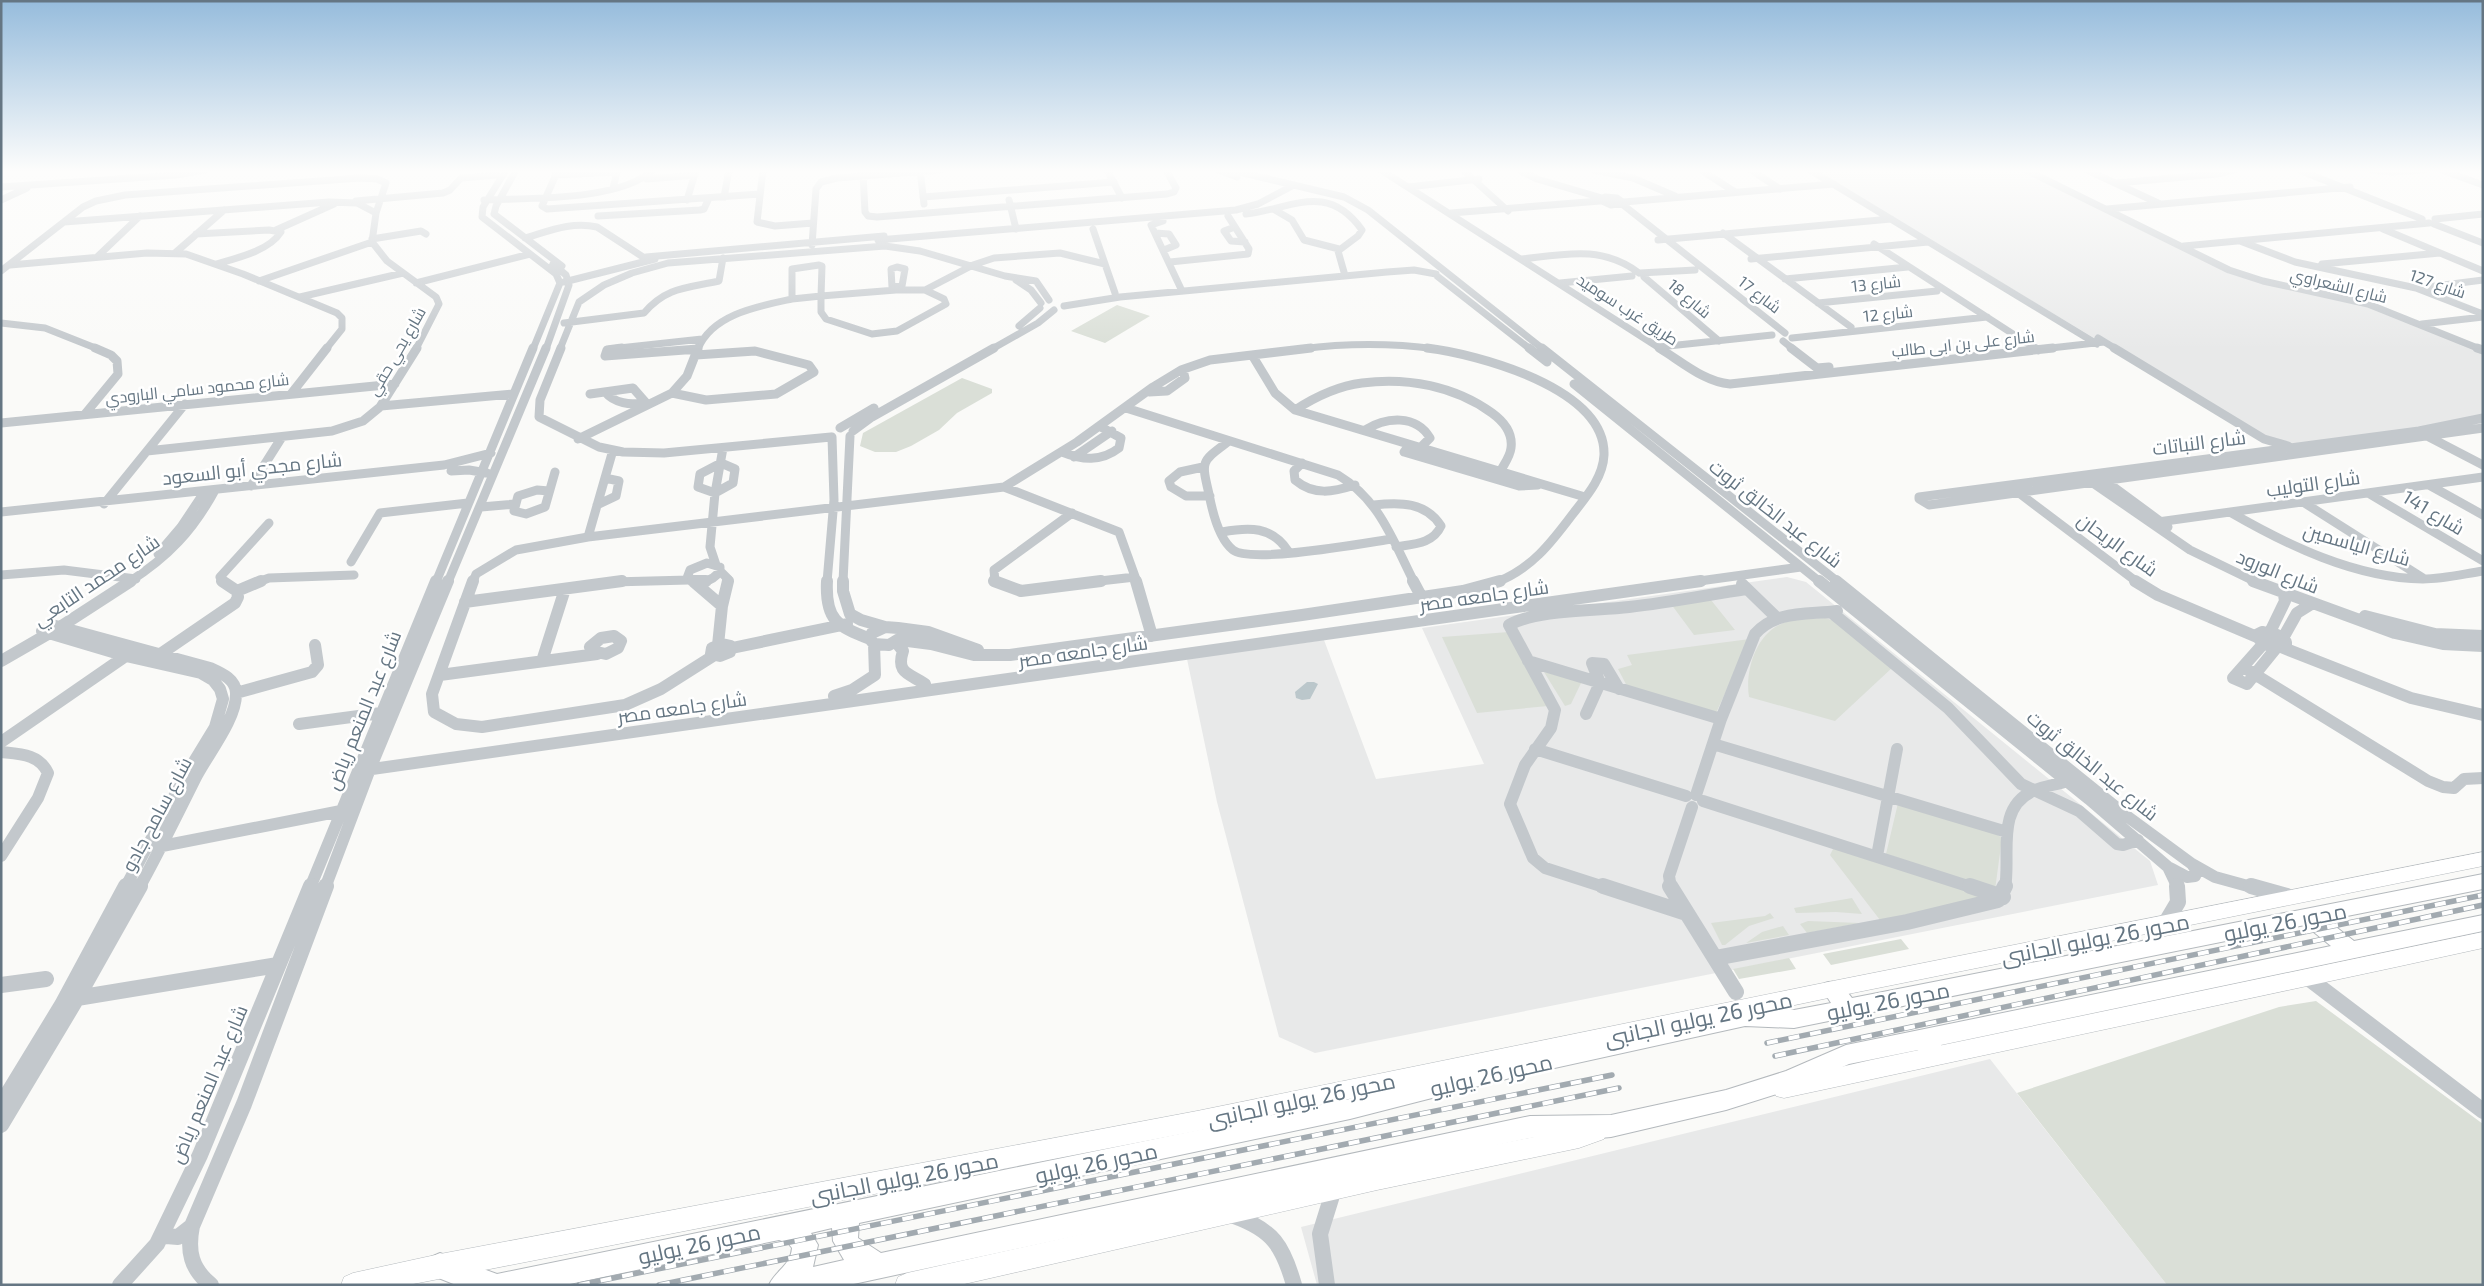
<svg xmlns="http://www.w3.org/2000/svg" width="2484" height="1286" font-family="'Exo 2',Cairo,sans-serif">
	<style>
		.built { fill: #e8e9e9 }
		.green { fill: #dadfd7 }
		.water { fill: #bbc7cb }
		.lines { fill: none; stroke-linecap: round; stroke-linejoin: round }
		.major-casing { stroke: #b5babe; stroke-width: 1 }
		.highway-casing { stroke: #b4b9bd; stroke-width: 2 }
		.minor-far3 { stroke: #c3c8cc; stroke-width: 7 }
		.minor-far2 { stroke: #c3c8cc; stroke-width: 9 }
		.minor-far1 { stroke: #c3c8cc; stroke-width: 12 }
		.minor { stroke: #c3c8cc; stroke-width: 16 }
		.major { fill: #fff; fill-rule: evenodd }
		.highway { fill: #fff; fill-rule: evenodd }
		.rail-casing { stroke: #a2aab0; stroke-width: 5.5 }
		.rail { stroke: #fff; stroke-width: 4; stroke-dasharray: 11; stroke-linecap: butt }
		.labels { text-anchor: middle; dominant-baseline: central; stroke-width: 5; stroke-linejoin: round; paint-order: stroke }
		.far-street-label { font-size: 16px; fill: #657683; stroke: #fff }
		.street-label { font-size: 19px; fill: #657683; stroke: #fff }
		.near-street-label { font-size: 22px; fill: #657683; stroke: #fff }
	</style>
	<rect width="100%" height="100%" fill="#fafaf8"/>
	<!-- built -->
	<path class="built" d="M1814 170H2031L2234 270 2251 276 2374 303 2483 348V424L2286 453Z
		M1787 577 1806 582 2150 861 2158 885 1315 1053 1279 1037 1217 802 1187 659 1324 640 1376 779 1484 764 1422 628Z
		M1990 1059 2167 1285H1317L1301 1227Z"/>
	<!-- green -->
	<path class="green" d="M1117 305 1150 316 1105 343 1071 331Z
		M962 378 992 389V393L957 413 939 430 911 446 896 452H875L860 446 863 433Z
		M1711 600 1735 630 1694 635 1671 604Z
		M1825 618 1835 621 1893 667 1835 721 1749 697C1745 672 1755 637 1779 625 1791 618 1811 619 1825 618Z
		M1509 632 1548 706 1477 713 1442 637Z
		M1750 639 1716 713 1628 688 1618 669 1632 665 1627 655Z
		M1544 672 1582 681 1571 704 1565 706Z
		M1898 803 1989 829 2002 838 1995 890 1886 854Z
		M1835 845 1991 898 1880 920 1830 855Z
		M1852 898 1862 914 1836 912 1796 913 1794 908Z
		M1770 913 1774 918 1749 926 1725 945H1722L1711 923 1765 916Z
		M1808 921 1860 923 1807 933 1800 924Z
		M1783 926 1789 935 1746 943 1762 932Z
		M1901 939 1909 949 1831 965 1823 954Z
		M1789 958 1796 969 1739 979 1733 969Z
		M2316 1001 2483 1124V1285H2167L2017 1093 2279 1007Z"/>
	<!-- water -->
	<path class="water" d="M1307 682H1314L1318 684 1310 699 1302 700 1296 698 1295 692Z"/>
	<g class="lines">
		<defs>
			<path id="major" d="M2483 852V866L1833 997 1197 1131 408 1285H341L344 1277 353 1273 440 1254 1197 1111 1833 981Z
				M2483 932V948L2396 967 1784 1098 1776 1096 1773 1089 1776 1082 1784 1080 1871 1060Z
				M1596 1122 1604 1125 1607 1132 1604 1139 1579 1148 1377 1190 960 1285H895L898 1277 907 1273 1377 1168 1579 1128Z"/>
			<path id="highway" d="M2483 874V889L2327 920 2354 941 2483 915V931L1941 1045 1947 1055 1944 1062C1931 1067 1926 1060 1918 1050L1849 1064 1799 1087 1726 1110 1611 1137 1589 1139 1550 1136 1530 1138 849 1285H769C775 1271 791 1265 792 1248L788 1243 779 1240 565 1285H456L431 1275 427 1266 431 1257 440 1253 497 1274 1350 1099 1518 1056 1745 1008 1794 1010 1831 1003 1822 989 1825 983C1840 978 1844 988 1852 998ZM2305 925 2331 946 1846 1045 1786 1071 1726 1090 1611 1115 1530 1116 881 1253 858 1238 859 1223 1350 1119 1518 1076 1745 1026 1794 1028ZM832 1228 833 1241 844 1260 813 1267 818 1245 811 1233Z"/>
		</defs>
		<!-- major casing -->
		<use href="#major" class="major-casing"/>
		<!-- highway casing -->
		<use href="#highway" class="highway-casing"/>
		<!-- minor-far3 -->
		<path class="minor-far3" d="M506 170 483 207 482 217 556 274 560 283 533 349
			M516 170 496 206 494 214 562 266
			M558 170 542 206 547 209 760 194
			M763 170 757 222 775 226 813 223
			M920 170 924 204
			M1107 170 1122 198
			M1218 170 1237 177
			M1231 170 1344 197 1368 210 1543 349
			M1381 170 1661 349
			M1463 170 1508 211
			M1519 170 1537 179 1602 198
			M1594 170 1633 178 1675 196
			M1701 170 1735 192
			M1751 170 1780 189
			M1810 170 2097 344
			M2026 170 2229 270 2263 281 2368 304 2480 349
			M2087 170 2158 203
			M2299 170 2422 219
			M2371 170 2392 172 2424 170
			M2442 170 2483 185
			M863 173 865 212 868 216 877 217 1167 194 1174 192 1176 188 1166 170
			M555 175 617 172 613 188
			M647 179 695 175
			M2117 183 2217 174 2234 170
			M1 187 176 175 205 170
			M1408 187 1479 179
			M724 197 729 170
			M923 197 1114 182
			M1605 197 1617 198 1624 203 1611 205 1600 200Z
			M1 200 27 188
			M484 200C529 198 620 201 653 170
			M687 200 696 170
			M1009 200 1016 229
			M356 201 443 193 450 190 461 178 497 175
			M1624 202 1834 184
			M1622 204 1785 333
			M2107 209 2350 187
			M1275 210 1292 220 1304 240 1339 249
			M1451 213 1600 201
			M1246 214C1291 209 1327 181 1362 230L1358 236 1338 251 1344 272
			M598 216 700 210 704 209 709 198
			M2435 219 2483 214
			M1163 221 1151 225 1182 291
			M64 222 329 202 357 203 376 213
			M2434 224 2483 243
			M1235 227 1224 231 1231 241 1245 242
			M1093 229 1115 293
			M2383 229 2483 271
			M276 230 334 204
			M1155 233 1169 234 1176 245 1164 250
			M1723 233 1851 327
			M196 234 269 230 281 232C269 251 237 258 216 264
			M525 238C549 231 572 221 597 227L643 257
			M372 239 421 231 426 234
			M878 240 1236 210 1258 204 1294 185
			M1658 240 1891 219
			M2240 241 2295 262 2416 288 2483 314
			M1874 244 2036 349
			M812 245 816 189 821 182 837 178 940 170
			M2184 246 2429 223
			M175 253 224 210
			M97 257 140 216
			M646 257 884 236
			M1522 259C1565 254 1602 245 1639 273
			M1751 259 1928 242
			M1170 262 1248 254 1249 249 1228 216
			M2322 264 2440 253
			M10 265 147 253 186 254 243 274 337 313 342 318V329L326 349
			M897 267 905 269 902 286 892 287 891 269Z
			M1 271 83 207 96 201 125 195 360 178 377 179 386 183 376 213 372 242 387 261 436 297 439 304 416 349
			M1640 273 1695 270
			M1437 276 1530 349
			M1644 277 1719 341
			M1785 279 1908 267
			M1016 280 1031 290 1041 303
			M259 281 372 242
			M564 282 655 259
			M416 283 530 254
			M1560 283 1632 276
			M2420 288 2483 280
			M896 290H925L944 299 946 304 897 331 872 334 826 319 821 312V296Z
			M925 290 973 265 994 258 1060 253 1105 264
			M300 297 403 273
			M792 299V269L819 265 822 266 821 296
			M792 299 821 296
			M1818 303 1937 291
			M1064 306 1120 297 1387 272 1414 270 1436 274
			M1 323 45 328 98 349
			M564 323 644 313C666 287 687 288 719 281L723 258
			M2422 324 2483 317
			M1019 326 1040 308
			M1792 338 1987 317
			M2098 338 2116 349
			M1783 341 1793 349
			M1659 347 1772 335
			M546 349 569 285 566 275 553 264
			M560 349 579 302 604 285 632 273 668 263 885 246 920 251 1005 276 1036 281 1049 300
			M610 349 702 339
			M698 349C712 314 759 306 792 299
			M992 349 1038 323 1054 310
			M1301 349C1347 343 1391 343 1436 349
			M2042 349 2104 342"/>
		<!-- minor-far2 -->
		<path class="minor-far2" d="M561 348 540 400 539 417 599 447 623 452 664 453 831 437
			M622 348 607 350 605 356 698 349
			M1427 348C1477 354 1606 388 1604 455 1603 478 1586 497 1572 515 1551 543 1531 569 1497 582
			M1529 348 1547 362
			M1542 348 1838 582
			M1659 348C1681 361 1704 382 1730 384L2053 348
			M1791 348 1817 368 1829 367
			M2034 348 2038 350
			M2114 348 2264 439 2288 446
			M2477 348 2483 350
			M1252 355 1275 393 1295 410 1585 497
			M1574 384 1820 582
			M605 392C614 403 631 406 644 402
			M1149 392 1167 391 1185 378 1183 370
			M672 393 706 400 776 394 814 372 809 365 755 351 696 355
			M291 394 327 348
			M590 394 633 388 647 404
			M381 406 513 394
			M1126 408 1338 475C1380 500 1393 541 1414 582
			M1295 410C1315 397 1338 386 1362 383 1407 377 1455 386 1492 413 1503 421 1513 433 1511 448 1510 457 1504 464 1500 472
			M85 414 118 374 117 361 111 355 95 348
			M2483 418 2419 431 1919 497V499L1929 505 2483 428
			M1 423 395 384
			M840 428 874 408
			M1365 430C1386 417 1416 414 1430 438L1420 448
			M853 431 872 417 994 348
			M2429 437 2483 465
			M578 439 672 393 687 376 698 348
			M1229 441C1201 462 1201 460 1209 494 1212 510 1219 539 1233 550 1251 564 1365 543 1392 539
			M1409 445 1404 452 1519 486 1538 485
			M147 451 332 431 363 421 380 407 417 348
			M1062 452C1082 460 1101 462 1119 448L1121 438 1101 427
			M1074 457 1112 431
			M721 463 735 469 733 483 715 493 698 487 700 474Z
			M1302 463 1294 471 1295 480C1314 496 1333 492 1355 485
			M1203 467 1180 472 1169 481 1171 487 1186 496H1210
			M451 471 469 470 487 473
			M2103 479 2168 527
			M2090 481 2190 550 2256 582
			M2429 485 2483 515
			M251 486 282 437
			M1004 487 1119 532 1137 582
			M549 491 537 490 518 496 514 511 526 514 545 507 555 472
			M2019 493 2137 582
			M2368 493 2483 561
			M2303 502 2423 578
			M104 504 185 404
			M597 505 616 496 619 481 605 478
			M1374 505C1400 502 1426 502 1441 526 1433 544 1413 544 1396 547
			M481 507 515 504
			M1 512 444 465 491 453
			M2230 512C2287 545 2355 578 2423 579 2443 579 2463 574 2483 571
			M2158 522 2483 477
			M1222 532C1249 527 1272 526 1288 551
			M588 537 613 450
			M158 554 181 527 205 491
			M351 562 380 513 468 503
			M707 563 720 567V571C712 582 699 585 687 578L690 570Z
			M716 565 710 547 715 493 723 448
			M720 571 728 579 727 582
			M1 575 64 570 136 579
			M129 582C168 557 193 531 215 490
			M223 582 220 577 269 523
			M258 582 269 578 354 575
			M436 582 533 348
			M448 582 546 348
			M473 582 476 574 516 550 588 537 1004 487 1077 442 1153 387 1181 370 1210 360 1311 348
			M612 582 689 580
			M827 582 834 500 832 437
			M843 582 850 436
			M995 582 994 570 1072 513
			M1091 582 1135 577
			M1692 582 1801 567"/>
		<!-- minor-far1 -->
		<path class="minor-far1" d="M473 581 432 694 434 712 456 724 482 727 625 705 661 689 713 656
			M693 581H706
			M827 581C825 620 837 626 870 639
			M843 581V591L850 614 861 620 885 627
			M994 581 1021 591 1101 581
			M1136 581 1152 636
			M1413 581 1421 596
			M1819 581 2089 799 2168 867 2178 888
			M1836 581 2128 817 2192 864 2215 877 2255 888
			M2135 581 2158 595 2257 637
			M2253 581 2395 633 2443 644 2483 646
			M694 582 722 606
			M1742 584 1777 618
			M237 591 261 581
			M465 602 622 581
			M1831 612 1948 708 2021 784 2079 811 2117 844 2123 845 2138 840
			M2365 616 2435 634 2483 636
			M52 625 210 668C221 673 236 679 236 693 237 719 207 755 195 779 177 815 159 852 139 888
			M885 627 898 628 902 632V637L889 645 874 644 870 639 872 633Z
			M898 628 928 632 978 650
			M42 631 126 656 201 673 213 680 220 689 223 699 215 727 184 778 125 888
			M2262 632 2277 635 2286 642V646C2274 649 2263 645 2256 635Z
			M2270 632 2285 601 2283 588
			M614 636 621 641 618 648 606 654 592 651 590 647 601 638Z
			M2283 638 2297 613 2313 603
			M900 640 931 644 974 655H1010L1302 615 1463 591 1500 581
			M896 642 903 651C896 673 908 673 925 684
			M2264 643 2233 678 2247 684 2277 647
			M722 644 731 646 730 652 720 656 711 654 712 648Z
			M718 645 722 606 728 581
			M2281 647 2411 698 2483 715
			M732 648 847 624
			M159 655 235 603 238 597 237 591 222 581
			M1 661 60 627 131 581
			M542 661 565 589
			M1528 661 1721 719
			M2243 667 2428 781 2443 787 2454 788 2464 779 2483 778
			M440 675 597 654
			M236 693 312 672 318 665 315 645
			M834 696 852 690 875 675 874 644
			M1586 714 1600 683 1592 663 1604 664 1619 689
			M299 724 381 713
			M1 742 130 653
			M1713 744 2007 832
			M1535 749 1686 796
			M1 752C20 754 39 754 48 773L38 798 1 856
			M358 771 1701 581
			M1696 795 1721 719 1755 634C1776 610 1808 615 1837 611
			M1703 801 1974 888
			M157 847 341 811
			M1877 856 1897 749
			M2170 868 2187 877 2195 876 2197 871 2192 864
			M310 888 436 581
			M325 888 370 769 448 581
			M1607 888 1545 868 1533 858 1510 804 1525 765 1551 728 1555 710 1509 625C1538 609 1595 611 1629 607 1668 603 1707 595 1746 589
			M1671 888 1669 876 1692 807
			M2005 888C2011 856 1995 808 2033 791 2043 786 2056 785 2067 781"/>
		<!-- minor -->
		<path class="minor" d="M1603 886 1686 913
			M1670 886 1736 992
			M1970 886 2003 897
			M2251 886 2287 896
			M2165 924 2178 902 2177 886
			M1715 958 1907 922 1998 900 2005 886
			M2308 978 2483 1111
			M1 985 46 979
			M77 998 278 965
			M1 1105 62 1005 126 886
			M1 1125 77 998 140 886
			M1234 1216C1273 1230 1283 1246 1294 1285
			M164 1231 166 1236 178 1237 192 1226
			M120 1285 157 1244 200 1155 311 886
			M211 1285C191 1269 187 1251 192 1226L244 1104 326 886
			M1327 1285 1320 1234 1334 1189"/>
		<!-- major -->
		<use href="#major" class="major"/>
		<!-- highway -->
		<use href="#highway" class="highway"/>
		<defs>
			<path id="rail" d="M1767 1043 2483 895
				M1775 1056 2483 905
				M579 1285 1612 1075
				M659 1285 1619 1088"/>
		</defs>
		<!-- rail casing -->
		<use href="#rail" class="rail-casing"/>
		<!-- rail -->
		<use href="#rail" class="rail"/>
	</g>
	<!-- sky -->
	<linearGradient id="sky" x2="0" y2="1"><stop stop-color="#96bcdc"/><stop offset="0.49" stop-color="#fdfdfc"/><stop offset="1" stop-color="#fdfdfc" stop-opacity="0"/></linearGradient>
	<rect width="2484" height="350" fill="url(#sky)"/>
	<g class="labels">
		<!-- far-street labels -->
		<g class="far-street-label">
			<text transform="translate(1876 283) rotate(-6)">شارع 13</text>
			<text transform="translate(2438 283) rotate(19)">شارع 127</text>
			<text transform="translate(2339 285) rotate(14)">شارع الشعراوي</text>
			<text transform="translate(1760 294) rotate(38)">شارع 17</text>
			<text transform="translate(1690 298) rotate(40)">شارع 18</text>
			<text transform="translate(1628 309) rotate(33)">طريق غرب سوميد</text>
			<text transform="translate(1888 313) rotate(-6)">شارع 12</text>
			<text transform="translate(1963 343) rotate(-6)">شارع على بن ابى طالب</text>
			<text transform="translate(396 351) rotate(-60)">شارع يحي حقي</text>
			<text transform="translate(197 388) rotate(-6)">شارع محمود سامي البارودي</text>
		</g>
		<!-- street labels -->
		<g class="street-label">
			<text transform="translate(2199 442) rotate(-7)">شارع النباتات</text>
			<text transform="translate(252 468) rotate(-6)">شارع مجدي أبو السعود</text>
			<text transform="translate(2313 483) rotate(-8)">شارع التوليب</text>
			<text transform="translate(2434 512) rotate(31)">شارع 141</text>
			<text transform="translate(1776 513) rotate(38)">شارع عبد الخالق ثروت</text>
			<text transform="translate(2118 544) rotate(36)">شارع الريحان</text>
			<text transform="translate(2357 544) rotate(16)">شارع الياسمين</text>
			<text transform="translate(2278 571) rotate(22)">شارع الورود</text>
			<text transform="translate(96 580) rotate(-34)">شارع محمد التابعي</text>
			<text transform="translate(1484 595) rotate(-8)">شارع جامعه مصر</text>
			<text transform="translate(1083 651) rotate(-8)">شارع جامعه مصر</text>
			<text transform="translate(682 707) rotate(-8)">شارع جامعه مصر</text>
			<text transform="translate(363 710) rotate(-68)">شارع عبد المنعم رياض</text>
			<text transform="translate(2093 765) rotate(39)">شارع عبد الخالق ثروت</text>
			<text transform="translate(156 814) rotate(-62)">شارع سامح جادو</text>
			<text transform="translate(208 1084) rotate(-67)">شارع عبد المنعم رياض</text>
		</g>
		<!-- near-street labels -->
		<g class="near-street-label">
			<text transform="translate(2285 921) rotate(-11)">محور 26 يوليو</text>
			<text transform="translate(2095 938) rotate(-11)">محور 26 يوليو الجانبى</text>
			<text transform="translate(1888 1000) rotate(-11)">محور 26 يوليو</text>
			<text transform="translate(1698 1018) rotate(-12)">محور 26 يوليو الجانبى</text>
			<text transform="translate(1491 1074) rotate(-13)">محور 26 يوليو</text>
			<text transform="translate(1301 1099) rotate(-12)">محور 26 يوليو الجانبى</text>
			<text transform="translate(1096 1162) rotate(-12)">محور 26 يوليو</text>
			<text transform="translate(904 1177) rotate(-11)">محور 26 يوليو الجانبى</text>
			<text transform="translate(699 1243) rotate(-12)">محور 26 يوليو</text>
		</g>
	</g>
	<!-- border -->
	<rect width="2484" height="1286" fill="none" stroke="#657683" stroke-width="5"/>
</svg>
